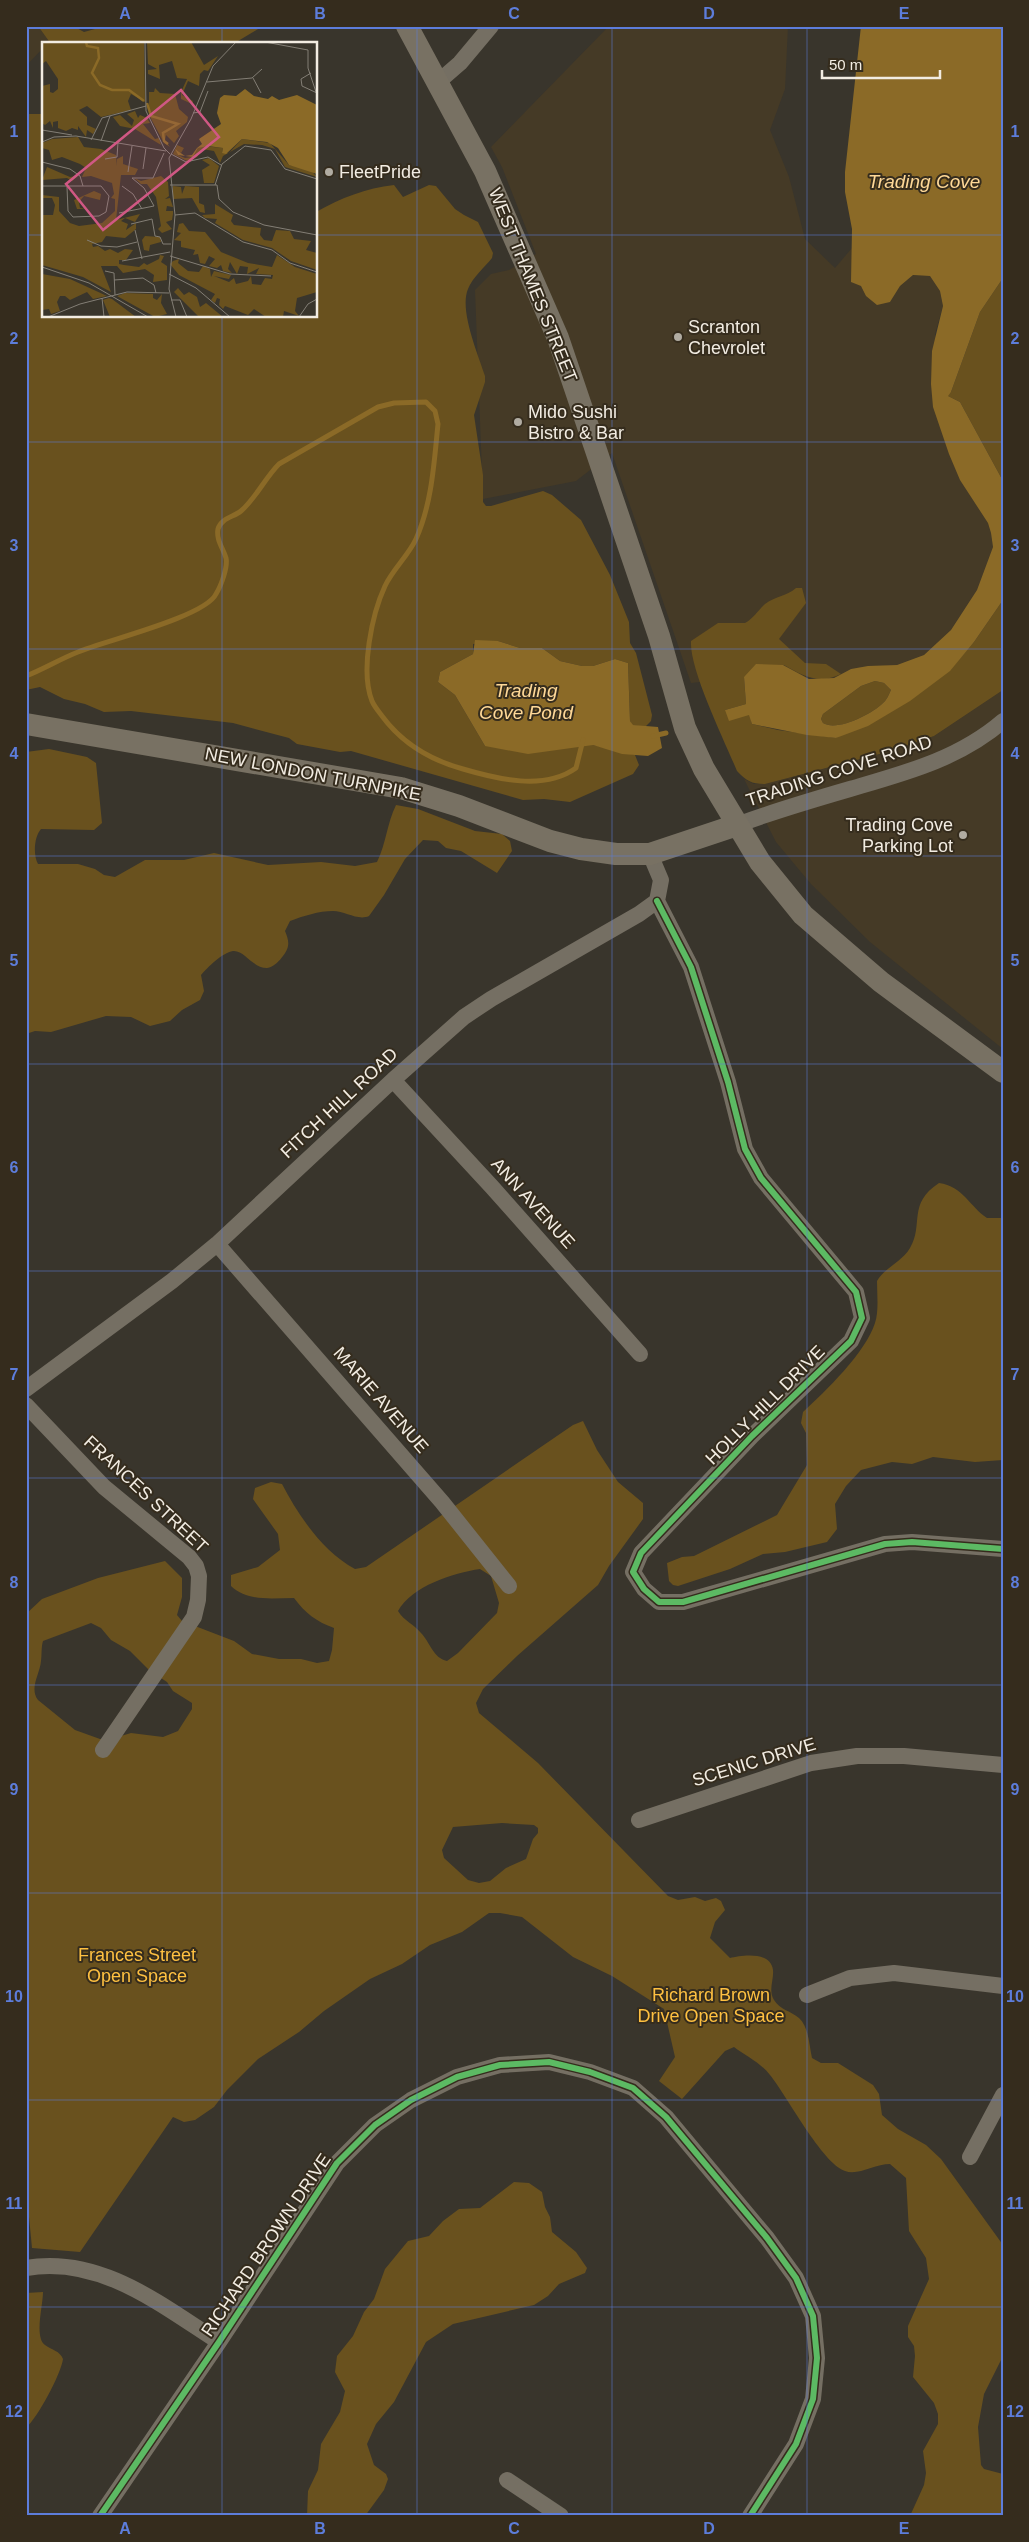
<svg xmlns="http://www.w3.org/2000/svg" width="1029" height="2542" font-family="Arial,sans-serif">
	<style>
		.built { fill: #453a26 }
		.green { fill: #69511e; fill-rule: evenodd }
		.water { fill: #8b6a27; fill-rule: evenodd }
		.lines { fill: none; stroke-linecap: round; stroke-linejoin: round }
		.stream { stroke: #8b6a27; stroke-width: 5 }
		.minor { stroke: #756f63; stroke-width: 16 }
		.secondary { stroke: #787163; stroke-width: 22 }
		.cycleway-casing { stroke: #352c1d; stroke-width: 9 }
		.cycleway { stroke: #5cba63; stroke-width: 6 }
		.grid { fill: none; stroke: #5d7ddb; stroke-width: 1; stroke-opacity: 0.55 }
		.poi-dot { fill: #b1aca2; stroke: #352c1d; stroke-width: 2 }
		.labels { text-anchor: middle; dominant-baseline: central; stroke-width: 4; stroke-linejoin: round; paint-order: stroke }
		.poi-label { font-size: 18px; fill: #f2ece2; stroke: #352c1d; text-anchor: start }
		.street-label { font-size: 18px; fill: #f2ece2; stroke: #352c1d }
		.park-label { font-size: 18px; fill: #fec041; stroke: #352c1d }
		.water-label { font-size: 19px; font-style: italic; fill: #fed897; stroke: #352c1d }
		.inset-river { fill: none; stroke: #8b6a27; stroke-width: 2.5 }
		.inset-road { fill: none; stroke: #837e75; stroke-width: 1 }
		.view { fill: #d05884; fill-opacity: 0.15; stroke: #d05884; stroke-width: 2.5 }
		.inset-edge { fill: none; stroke: #f2ece2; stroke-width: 2.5 }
		.neatline { fill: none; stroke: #5d7ddb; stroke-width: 2 }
		.grid-label { font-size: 16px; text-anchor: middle; font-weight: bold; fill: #5d7ddb }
	</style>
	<rect width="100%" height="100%" fill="#39352c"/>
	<!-- built -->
	<path class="built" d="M26 26H38L49 41 44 44V47L26 66Z
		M609 26H788L785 89 770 130 789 177 805 239 835 268 852 248V264L866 296 890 302 900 286 913 275 930 276 940 291 943 306 935 334 991 533 993 547 977 590 951 630 924 655 897 665 851 669 834 678 744 677 691 683 612 453 576 481 483 499 475 290 491 274 509 270 536 254 502 167 491 147Z
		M1003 690V1049L870 942 811 884 776 842 744 779 754 784H765L891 751 934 736Z"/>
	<!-- green -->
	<path class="green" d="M38 26H73L84 32 106 26H263L233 44H51Z
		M26 114H44V316H316V212C341 198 366 188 394 185L403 197 429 185 436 186 455 209 464 215 478 222 493 253 492 258C485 267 472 278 468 289 459 310 478 354 485 376V382L474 415 483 475V502L486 506H491L543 491 552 495 581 520 610 575 629 622 630 643 636 653 652 715 651 721 645 727 632 725 630 721 628 663 615 659 593 666H582L560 661 542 648H520L498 641 473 644V654L440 672 438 682 455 695 485 746 593 745 635 755 639 765 633 774 570 802 544 799 523 800 351 751 340 752 297 744 289 738 233 723 131 711 104 712 85 704 64 699 40 687 26 690Z
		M1003 278V481L960 402 946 395 951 392 980 312Z
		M796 588H802L806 603 779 639 805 663 826 664 841 674C819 685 803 676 784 665L744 677 746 704 725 710 750 714 752 724 778 730 836 738 949 671 974 642 1003 600V690L934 736 891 751 765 784C752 784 746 781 737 771 725 742 689 669 691 641L718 623H745C754 618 758 610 765 604 776 596 787 596 796 588Z
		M875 681 884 683 891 690C889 694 887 700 883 703 872 714 837 732 823 723L821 719 823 714 861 686Z
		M49 749 87 757 96 763 102 823 94 830 41 829C34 837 33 855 38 864H78L95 869 104 875 115 877 145 860H184L214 853 268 865 321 862 355 866 377 862C386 844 387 823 396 805L418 809 475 831 502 834 510 841 512 851 497 873 461 851 446 848 438 841 423 840 405 859 384 895 369 916C358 921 345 911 333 911 319 911 303 916 290 921L285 931C287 936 289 941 288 946 287 953 275 968 267 968 252 968 245 950 233 951 222 953 208 967 201 975L204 991 200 1000 182 1010 170 1021 150 1026 131 1017 106 1016 51 1032 35 1031 26 1034V752Z
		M939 1183C963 1186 970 1207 987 1218H1003V1460L975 1462 933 1457 912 1464 892 1462 861 1470 846 1486 835 1504 837 1529 827 1542 785 1552 763 1554 730 1569 678 1586 673 1585 669 1581 667 1563 682 1557 694 1556 777 1515 807 1465 806 1433 801 1423 803 1412C825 1392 866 1352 875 1323 879 1310 877 1295 877 1281 884 1268 902 1262 910 1248 924 1224 907 1204 939 1183Z
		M583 1421 597 1450 618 1482 643 1503V1519L609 1566 598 1585 517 1656 483 1689 476 1703 479 1713 538 1763 668 1896 678 1900 695 1897 705 1901 716 1898 721 1901 725 1910 715 1922 710 1938 730 1958C742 1955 771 1951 773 1970 774 1980 768 1990 774 2000 780 2010 791 2011 799 2018 809 2027 809 2045 812 2058L821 2063H838L873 2085 879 2094 882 2115 898 2129 926 2145 941 2159 1003 2245V2356L984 2394 978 2427 981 2465 984 2469 1003 2474V2516H910L924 2485 926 2473 923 2451 938 2424V2414L934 2403 913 2377 915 2356 914 2346 908 2337V2326L929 2279 926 2258 909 2231 906 2178 890 2164C875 2164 858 2176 845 2171 822 2163 787 2096 770 2075 761 2063 746 2056 734 2047L725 2051 682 2099 659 2081 675 2057 664 2009 612 1976 573 1957 522 1917 500 1913H489L462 1932 430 1945 402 1964 370 1979 324 2011 299 2032 258 2059 227 2090 214 2107 195 2120 184 2122 173 2117 80 2252 32 2248 26 2186V1614L42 1599 98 1578 165 1561 182 1578V1597L177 1615 182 1621 234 1641 252 1654 279 1659H301L317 1663 329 1661 332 1650 334 1628C317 1622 305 1613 294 1598 272 1598 248 1602 231 1586V1575L258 1567 280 1550 278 1534 253 1499 255 1488 271 1482 282 1484C298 1515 323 1552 355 1569L366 1567 573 1425ZM480 1569 491 1576 499 1603 497 1613 458 1653 447 1661C433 1658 430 1642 421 1633 414 1624 404 1621 398 1611 412 1586 453 1573 480 1569ZM91 1623 101 1628 111 1640 130 1651 149 1670 167 1682 173 1691 192 1703V1709L178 1731 163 1737 131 1733 111 1739H100L75 1730 38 1700C29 1688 40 1674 41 1661 42 1654 41 1648 43 1641ZM502 1823 534 1825 538 1828V1833L533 1839 526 1859 506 1868 490 1881 479 1883 468 1880 444 1858 442 1850 453 1827Z
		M514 2182 529 2183 542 2192 545 2207 550 2217 552 2232 576 2252 587 2268 585 2273 559 2284 548 2296 534 2305 453 2324 426 2342 394 2402 376 2424 367 2444 374 2465 386 2474 388 2479 384 2490 365 2516H307L308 2491 318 2470 321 2444 340 2412 345 2391 335 2372 337 2356 353 2336 364 2312 374 2299 385 2269 408 2241 429 2236 443 2221 459 2209 480 2208Z
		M43 2292C43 2306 34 2337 45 2345 52 2350 60 2351 63 2359 61 2374 38 2417 26 2428V2293Z"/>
	<!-- water -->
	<path class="water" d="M861 26H1003V278L980 312 951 392 948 396 960 402 1003 481V600L974 642 950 671 910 701 868 726 836 738 807 735 752 724 749 715 729 721 725 710 746 704 744 677 756 664 783 665 809 679 834 678 851 669 868 666 897 665 924 655 951 630 977 590 993 547 991 533 988 523 960 480 949 454 933 407 931 384 932 351 943 306 940 291 930 276 913 275 900 286 890 302 877 305 866 296 861 286 851 282 852 229 845 192V172ZM875 681 884 683 891 690C889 694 887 700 883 703 872 714 837 732 823 723L821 719 823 714 861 686Z
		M475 640 498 641 520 648H542L560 661 582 666H593L615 659 628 663 630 721 633 725 658 727 662 748 648 756 622 754 593 745 528 754 485 746 455 695 438 682 440 672 473 654Z"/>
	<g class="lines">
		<!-- stream -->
		<path class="stream" d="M26 676C44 669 60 659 78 652 104 641 205 617 216 594 221 586 228 567 226 558 223 548 216 540 218 529 221 518 234 517 241 511 256 498 265 478 279 464L378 407 394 403 426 402 435 411 438 424C434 463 432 503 416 539 408 556 393 569 385 586 372 614 360 671 372 701 374 706 379 712 382 716 402 743 430 760 463 769 497 779 544 791 576 768L583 740
			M653 736 666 733"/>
		<!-- minor -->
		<path class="minor" d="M437 83 460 63 491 26
			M737 825C774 811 812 800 850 789 905 773 959 759 1003 721
			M657 901 691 967 728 1082 745 1149 761 1178 856 1292 862 1318 851 1341 752 1436 641 1553 633 1572 644 1589 659 1602H683L885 1544 912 1542 1003 1549
			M393 1080 492 1187 640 1354
			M217 1244 442 1502 509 1586
			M26 1389 172 1281 217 1244 393 1080 464 1017 491 999 639 914 657 901 661 880 650 854
			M26 1405 104 1487 189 1557 196 1566 199 1576 198 1600 194 1617 103 1750
			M639 1820 811 1763 857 1756H904L1003 1765
			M807 1995 850 1978 894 1973 1003 1986
			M970 2157 1003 2095
			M26 2268C100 2255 161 2305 219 2342
			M507 2480 561 2516
			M100 2516 219 2342 337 2163 375 2125 411 2100 457 2077 500 2065 549 2062 590 2072 633 2088 666 2117 767 2238 796 2278 813 2316 817 2358 813 2399 796 2444 750 2516"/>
		<!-- secondary -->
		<path class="secondary" d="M407 26 485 171 558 338 659 636 685 728 704 769 760 862 803 915 881 982 1003 1072
			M26 724 401 788 459 806 550 841 581 849 616 854H650L737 825"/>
		<defs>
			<path id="cycleway" d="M657 901 691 967 728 1082 745 1149 761 1178 856 1292 862 1318 851 1341 752 1436 641 1553 633 1572 644 1589 659 1602H683L885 1544 912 1542 1003 1549
				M100 2516 219 2342 337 2163 375 2125 411 2100 457 2077 500 2065 549 2062 590 2072 633 2088 666 2117 767 2238 796 2278 813 2316 817 2358 813 2399 796 2444 750 2516"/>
		</defs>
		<!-- cycleway casing -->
		<use href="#cycleway" class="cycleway-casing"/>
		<!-- cycleway -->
		<use href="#cycleway" class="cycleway"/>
	</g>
	<!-- grid -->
	<path class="grid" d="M222 26V44M417 26V2516M612 26V2516M807 26V2516M26 235H44M316 235H1003M222 316V2516M26 442H1003M26 649H1003M26 856H1003M26 1064H1003M26 1271H1003M26 1478H1003M26 1685H1003M26 1893H1003M26 2100H1003M26 2307H1003"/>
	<!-- markers -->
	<g class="poi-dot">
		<circle cx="329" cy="172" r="5"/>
		<circle cx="678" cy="337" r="5"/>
		<circle cx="518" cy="422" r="5"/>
		<circle cx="963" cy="835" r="5"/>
	</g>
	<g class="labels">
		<!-- poi labels -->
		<g class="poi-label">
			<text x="339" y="172">FleetPride</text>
			<text x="688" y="327">Scranton<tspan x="688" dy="21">Chevrolet</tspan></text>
			<text x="528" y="412">Mido Sushi<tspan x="528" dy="21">Bistro &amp; Bar</tspan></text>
			<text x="953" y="825" text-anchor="end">Trading Cove<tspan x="953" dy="21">Parking Lot</tspan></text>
		</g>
		<!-- street labels -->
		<g class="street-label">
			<text transform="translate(533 285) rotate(68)">WEST THAMES STREET</text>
			<text transform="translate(839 771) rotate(-18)">TRADING COVE ROAD</text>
			<text transform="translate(313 774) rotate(11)">NEW LONDON TURNPIKE</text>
			<text transform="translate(339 1103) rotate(-43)">FITCH HILL ROAD</text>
			<text transform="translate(533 1203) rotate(48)">ANN AVENUE</text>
			<text transform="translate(381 1400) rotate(49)">MARIE AVENUE</text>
			<text transform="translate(765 1405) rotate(-45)">HOLLY HILL DRIVE</text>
			<text transform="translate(146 1494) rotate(43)">FRANCES STREET</text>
			<text transform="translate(754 1762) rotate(-17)">SCENIC DRIVE</text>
			<text transform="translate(266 2245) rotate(-56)">RICHARD BROWN DRIVE</text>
		</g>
		<!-- park labels -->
		<g class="park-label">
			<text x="137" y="1955">Frances Street<tspan x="137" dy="21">Open Space</tspan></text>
			<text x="711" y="1995">Richard Brown<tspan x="711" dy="21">Drive Open Space</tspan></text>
		</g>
		<!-- water labels -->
		<g class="water-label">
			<text x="924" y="181">Trading Cove</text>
			<text x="526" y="690">Trading<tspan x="526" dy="22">Cove Pond</tspan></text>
		</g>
	</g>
	<!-- overview -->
	<g transform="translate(42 42)">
		<rect width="275" height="275" fill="#39352c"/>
		<path d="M0 0H102L103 60 89 52 86 59 89 68 59 75 45 64 37 68 45 75V83L54 87 51 92 45 88 44 95 36 84V88L30 86 24 89 16 86V79L11 80V86L8 79 3 83 0 81V44L8 42V50L11 51 16 47V37L4 19 0 22ZM105 0H149L162 23 176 14 166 29 162 28 158 32 157 44 146 39 140 53 151 59 150 62 139 57V50L145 37 135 36 130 19 117 23 118 37 106 32V28L115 27 106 22ZM113 46 118 51 133 52 137 67 146 75 145 80 134 89 137 94 130 104 132 101 124 93 123 98 128 105 122 101 107 73V50H112ZM93 69 96 76 98 73 105 76 108 81 101 82 113 97 117 96 119 103 93 87 78 84 71 75 78 73 90 84 92 78 85 72ZM36 95 42 105 59 107 74 113 75 124V117L81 114V122L96 127 93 133H79L74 178 98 172 93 180 83 176 79 179 86 182 84 188 94 181V187L83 196 64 194 60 200 50 202 51 205 56 204 63 209 68 207 76 211 83 207 91 208 84 218H77V222L82 223 97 225 102 221 105 223 117 217 118 213 122 214 119 220 125 224V238L111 240 112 233 103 227 81 231 75 224H59L69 250 41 235 0 223V173H11L13 163 10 156H1L0 153 17 155V169L28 181 37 184 60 181 73 169V157L69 156 72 152 70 141 49 134 40 135 44 126 38 122 20 115 10 118 7 108 0 106V101L10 97ZM200 97 228 101 247 123 268 127 275 135 243 125 233 107 220 103 202 102 181 114 178 121 172 109 160 107 155 115 145 119 131 112 135 103 142 106 139 111 134 108 136 113 143 116 151 115 156 106 161 104 181 106 180 111H187ZM167 116 177 124 172 141H162L160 128 168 123 160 118ZM5 125 28 135 36 134 30 139 25 136 0 138ZM119 134 126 140 127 154 123 157 128 156 131 165 125 164 124 169H131V172L130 178 124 180 130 187 120 191 116 187 119 184 114 155 105 142H99L92 136 99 139ZM131 144 139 145 140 152 143 144 157 145V161L162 163 163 171 158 170 150 156 131 157ZM52 149 59 152 58 158 42 154 37 160 38 166 44 167H35L32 158ZM173 162 191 173 189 179 192 183 219 186 218 193 222 198 230 199 234 188 248 189 252 197 269 199 264 208 275 211V228L249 219 230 206 201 198 173 181 175 177 163 176 160 173 173 172ZM141 181 147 189 163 190 179 210 206 221 230 225 235 213 253 225 275 232V250L255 256 253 269 257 274 242 269 241 275H224L212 267 206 273 183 264 181 267 177 263 178 257 175 256 173 261 169 258 173 252 137 233 128 222 131 219 137 217 136 221 146 229 157 230 161 224 168 227 169 235 172 229 189 233 187 237 172 234 187 240 192 236 194 242 206 239 209 234 210 242 219 243 223 236 230 237 231 233 214 232 217 226 205 232 206 225 198 224 195 232 188 220 186 227 190 231 181 229 179 223 175 226 167 224 173 217 167 214 163 222 158 221 156 212 151 213 153 208 139 205V199L132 198 139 191 135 190 137 182ZM103 194 118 195 119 200 108 203 107 209 102 208 100 198ZM0 232 28 237 65 254 51 257 45 250 28 258 23 254H18L15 260 18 269 9 272 7 267 0 268ZM136 246 142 253 147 250 155 255 158 265 164 261 181 275H157L132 250ZM83 251 111 252V256L115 258 120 252 119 261 125 272 113 275 75 254ZM67 256 70 257 94 275H68L61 258Z" fill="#69511e"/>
		<path d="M203 47 212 54 226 57 230 54 237 58 255 53 275 63V132L247 123 236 106 225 100 200 97 184 112 180 111 181 106 166 104 156 106 151 115 136 113 133 107 143 114 150 113 155 106 160 102 157 97 179 82 175 71 178 56 182 53 194 54Z" fill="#8b6a27"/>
		<path class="inset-river" d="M44 0 45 4 56 6 57 16 50 31 58 43 70 48H87L102 59M105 61 109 74 136 82 121 91 122 99 126 102"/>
		<path class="inset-road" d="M103 0 104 69 122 106 128 112M223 0 266 8V26L275 53M269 31 259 37 260 44 275 51M211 36 219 51M165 40 210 36 220 27M151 71 158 70 166 49M0 88 30 93M49 98 60 76 104 64M59 99 68 74M0 100 12 95 34 94 124 109M129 112 144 120 166 115 179 123M63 117 75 115 76 100M0 120 28 127 38 134 41 144M101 127 104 106M86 130 90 104M128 143H175L177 157 191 170 222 183 275 193M173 143 180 122 203 104 229 108 243 127 275 137M0 144H59L67 154 64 170 57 174 31 175 26 169 25 145M80 144 91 152 100 167M77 171 112 164 102 146 90 136H111L122 111M133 173 153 171 201 200 230 208 248 221 275 230M89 182 110 177 113 194 118 195 121 202H129M93 188 100 217M45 198 59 204 75 205 95 200M128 214 188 232 229 234M80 219 128 210M0 225 47 241 106 275M63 229 72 231 73 253M127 232 154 246 188 275M72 238 101 236 112 243 114 251M60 256 62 275M129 258H138L145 275M6 275 38 262 85 250 127 251M134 275 127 247 133 173 127 116 149 77 171 24 194 0M257 275 266 262 275 257"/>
		<path class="view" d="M139 48 177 95 61 188 24 142Z"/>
		<rect width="275" height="275" class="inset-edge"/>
	</g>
	<!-- border -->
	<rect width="1029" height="2542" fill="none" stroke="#352c1d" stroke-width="55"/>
	<!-- scale -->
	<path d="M822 70v8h118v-8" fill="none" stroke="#f2ece2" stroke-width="2.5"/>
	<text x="829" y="70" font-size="15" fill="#f2ece2" stroke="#352c1d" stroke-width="4" paint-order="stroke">50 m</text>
	<rect x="28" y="28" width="974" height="2486" class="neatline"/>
	<g class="grid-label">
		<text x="125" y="19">A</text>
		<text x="320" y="19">B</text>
		<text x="514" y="19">C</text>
		<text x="709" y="19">D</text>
		<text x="904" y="19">E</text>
		<text x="14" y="137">1</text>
		<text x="1015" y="137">1</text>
		<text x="14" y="344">2</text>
		<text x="1015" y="344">2</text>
		<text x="14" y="551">3</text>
		<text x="1015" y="551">3</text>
		<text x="14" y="759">4</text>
		<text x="1015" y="759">4</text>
		<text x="14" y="966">5</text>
		<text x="1015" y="966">5</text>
		<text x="14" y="1173">6</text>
		<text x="1015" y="1173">6</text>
		<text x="14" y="1380">7</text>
		<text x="1015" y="1380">7</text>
		<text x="14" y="1588">8</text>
		<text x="1015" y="1588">8</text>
		<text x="14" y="1795">9</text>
		<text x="1015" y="1795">9</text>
		<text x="14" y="2002">10</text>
		<text x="1015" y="2002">10</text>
		<text x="14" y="2209">11</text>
		<text x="1015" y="2209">11</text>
		<text x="14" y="2417">12</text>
		<text x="1015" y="2417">12</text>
		<text x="125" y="2534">A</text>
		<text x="320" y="2534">B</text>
		<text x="514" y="2534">C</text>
		<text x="709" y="2534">D</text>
		<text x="904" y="2534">E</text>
	</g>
</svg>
